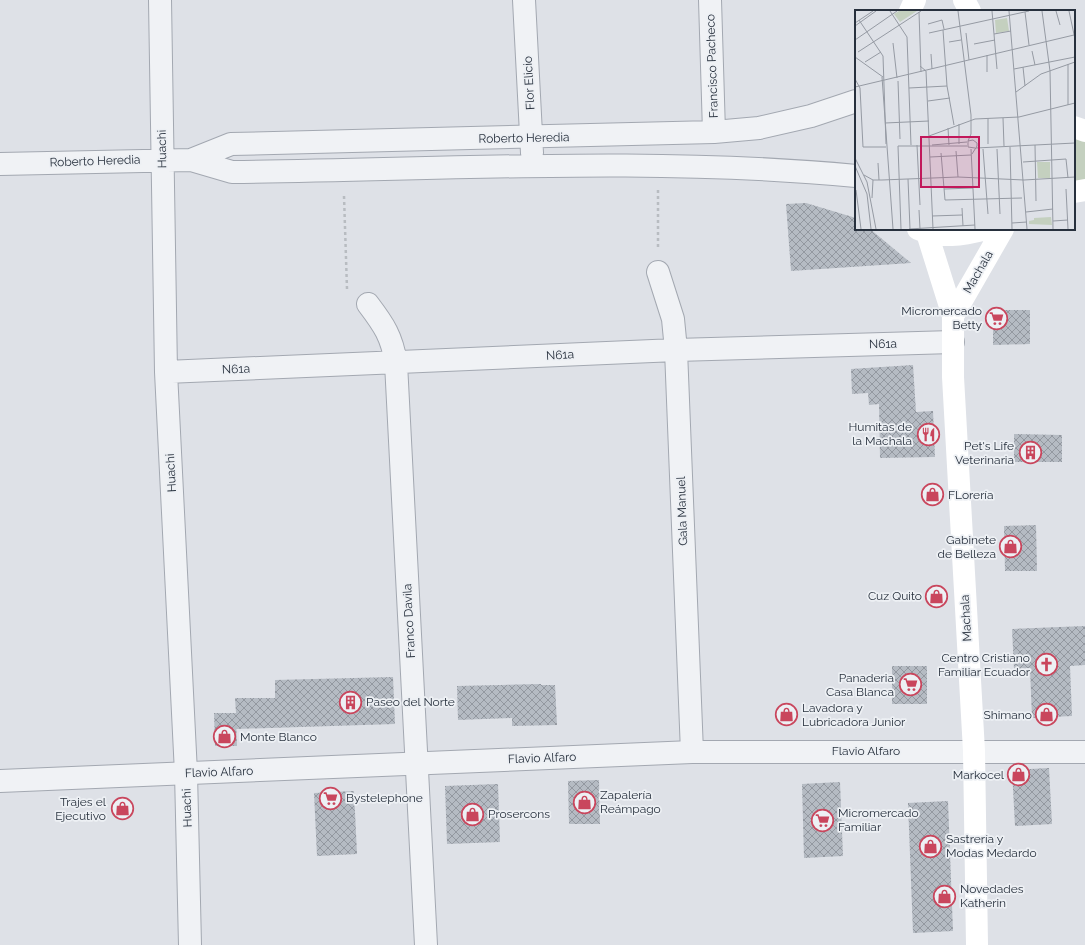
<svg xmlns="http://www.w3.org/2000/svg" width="1085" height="945" font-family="Raleway,sans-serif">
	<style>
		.green { fill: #c4d0bf }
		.building { fill: url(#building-cross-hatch) }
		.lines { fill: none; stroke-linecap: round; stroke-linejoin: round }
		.minor-casing { stroke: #a3a8b1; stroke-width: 24 }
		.tertiary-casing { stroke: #a3a8b1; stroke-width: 24 }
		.path { stroke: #b8bcc1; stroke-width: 2.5; stroke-dasharray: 3 3; stroke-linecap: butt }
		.minor { stroke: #f0f2f5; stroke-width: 22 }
		.tertiary { stroke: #f0f2f5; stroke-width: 22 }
		.secondary { stroke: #fff; stroke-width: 22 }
		.labels { text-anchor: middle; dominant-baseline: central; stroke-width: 3.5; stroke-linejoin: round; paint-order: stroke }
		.street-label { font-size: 12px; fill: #27303d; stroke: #edf0f4 }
		.poi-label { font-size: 12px; fill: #27303d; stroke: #edf0f4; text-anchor: end }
		.inset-road { fill: none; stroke: #959aa3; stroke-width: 1 }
		.view { fill: #c2185b; fill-opacity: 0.15; stroke: #c2185b; stroke-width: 2 }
		.inset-edge { fill: none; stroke: #27303d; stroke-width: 2 }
	</style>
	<defs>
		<pattern id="building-cross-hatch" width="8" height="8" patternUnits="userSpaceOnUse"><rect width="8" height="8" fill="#b5bbc3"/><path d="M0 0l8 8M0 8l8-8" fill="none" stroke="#9398a0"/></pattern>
	</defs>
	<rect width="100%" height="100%" fill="#dee1e7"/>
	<!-- green -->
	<path class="green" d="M1074 134 1085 137V186H1074Z"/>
	<!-- building -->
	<path class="building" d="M806 203 856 218V229H870L911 263 791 271 786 204Z
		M993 310H1030V344L993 345Z
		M913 365 916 412 933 411 935 457 880 458 879 404 869 405 868 393 852 394 851 369Z
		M1014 434 1062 435V462H1014Z
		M1036 525 1037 571H1005L1004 526Z
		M1085 626V665L1070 666 1072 716 1032 718 1030 668 1014 669 1012 629Z
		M892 666H927V704H892Z
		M393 677 395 724 236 729V720L237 746H215L214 713H236L235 698H275V680Z
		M541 684V685H555L557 725 512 726V718L458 720 457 686Z
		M1049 768 1052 824 1015 826 1012 770Z
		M599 780 600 824H569L568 781Z
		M840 782 843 856 804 858 802 784Z
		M498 784 500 842 447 844 445 786Z
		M354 791 357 854 317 856 314 793Z
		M948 801 953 931 913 933 908 803Z"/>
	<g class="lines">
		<defs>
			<path id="minor" d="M160 0 166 372 186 773 190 945
				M524 0 532 153
				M710 0 714 132
				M191 160 231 144 714 132 759 128 811 116 856 101
				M0 164 191 160 232 172C440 170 649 156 856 176
				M658 272 673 319 676 350 692 752
				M368 304C384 325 392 337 396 363L426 945
				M166 372 676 350 953 342"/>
			<path id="tertiary" d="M0 781 692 752H1085"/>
		</defs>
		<!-- minor casing -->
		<use href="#minor" class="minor-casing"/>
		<!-- tertiary casing -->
		<use href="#tertiary" class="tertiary-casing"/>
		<!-- path -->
		<path class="path" d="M658 190V247
			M344 196 347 289 348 290"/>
		<!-- minor -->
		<use href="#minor" class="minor"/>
		<!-- tertiary -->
		<use href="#tertiary" class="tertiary"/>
		<!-- secondary -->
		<path class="secondary" d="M964 0 970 11
			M910 11 915 0
			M1074 127 1085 131
			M1074 192 1085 190
			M918 229C940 239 963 235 986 229
			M927 233 953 316V377L974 751 977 945
			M953 316 1003 229"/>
	</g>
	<!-- icons -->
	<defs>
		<symbol id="supermarket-ring" viewBox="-11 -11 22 22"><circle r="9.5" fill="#edf0f4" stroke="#c9465d" stroke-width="1.5"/><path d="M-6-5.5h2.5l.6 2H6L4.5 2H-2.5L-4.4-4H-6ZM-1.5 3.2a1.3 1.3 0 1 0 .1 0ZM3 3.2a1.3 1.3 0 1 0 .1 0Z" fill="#c9465d"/></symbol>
		<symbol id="restaurant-ring" viewBox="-11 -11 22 22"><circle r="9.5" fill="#edf0f4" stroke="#c9465d" stroke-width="1.5"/><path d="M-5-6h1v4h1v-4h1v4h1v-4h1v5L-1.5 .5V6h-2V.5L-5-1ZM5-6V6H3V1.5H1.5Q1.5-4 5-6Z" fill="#c9465d"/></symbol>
		<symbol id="building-ring" viewBox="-11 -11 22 22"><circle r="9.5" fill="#edf0f4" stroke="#c9465d" stroke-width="1.5"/><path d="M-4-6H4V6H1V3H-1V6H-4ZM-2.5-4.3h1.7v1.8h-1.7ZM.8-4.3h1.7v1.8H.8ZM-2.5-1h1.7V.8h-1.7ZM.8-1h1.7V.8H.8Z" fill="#c9465d"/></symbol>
		<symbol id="shop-ring" viewBox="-11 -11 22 22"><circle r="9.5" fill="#edf0f4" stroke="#c9465d" stroke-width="1.5"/><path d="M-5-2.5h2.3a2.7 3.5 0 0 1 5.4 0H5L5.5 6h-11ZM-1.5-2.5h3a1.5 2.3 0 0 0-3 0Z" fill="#c9465d"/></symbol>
		<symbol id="church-ring" viewBox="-11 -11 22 22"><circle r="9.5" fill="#edf0f4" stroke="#c9465d" stroke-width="1.5"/><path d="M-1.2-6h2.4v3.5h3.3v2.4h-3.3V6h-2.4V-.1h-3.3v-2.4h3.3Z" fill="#c9465d"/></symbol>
	</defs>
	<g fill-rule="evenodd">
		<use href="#supermarket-ring" x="984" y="306" width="25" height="25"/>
		<use href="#restaurant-ring" x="916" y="422" width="25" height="25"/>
		<use href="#building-ring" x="1018" y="440" width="25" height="25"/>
		<use href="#shop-ring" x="920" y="482" width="25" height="25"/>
		<use href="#shop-ring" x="998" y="534" width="25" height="25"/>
		<use href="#shop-ring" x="924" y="584" width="25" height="25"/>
		<use href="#church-ring" x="1034" y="652" width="25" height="25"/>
		<use href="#supermarket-ring" x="898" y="672" width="25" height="25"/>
		<use href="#building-ring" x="338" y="690" width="25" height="25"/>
		<use href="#shop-ring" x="774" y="702" width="25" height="25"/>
		<use href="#shop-ring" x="1034" y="702" width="25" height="25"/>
		<use href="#shop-ring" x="212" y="724" width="25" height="25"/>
		<use href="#shop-ring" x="1006" y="762" width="25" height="25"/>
		<use href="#supermarket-ring" x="318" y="786" width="25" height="25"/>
		<use href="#shop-ring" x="572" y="790" width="25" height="25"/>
		<use href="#shop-ring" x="110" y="796" width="25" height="25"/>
		<use href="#shop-ring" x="460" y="802" width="25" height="25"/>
		<use href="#supermarket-ring" x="810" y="808" width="25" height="25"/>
		<use href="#shop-ring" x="918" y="834" width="25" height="25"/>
		<use href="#shop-ring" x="932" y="884" width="25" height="25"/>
	</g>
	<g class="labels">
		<!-- street labels -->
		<g class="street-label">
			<text transform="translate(712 66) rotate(-92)">Francisco Pacheco</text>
			<text transform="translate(529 83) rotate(-93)">Flor Elicio</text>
			<text transform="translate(524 138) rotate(-1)">Roberto Heredia</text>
			<text transform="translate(162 149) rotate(-91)">Huachi</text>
			<text transform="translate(95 161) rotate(-2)">Roberto Heredia</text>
			<text transform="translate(978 272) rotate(-60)">Machala</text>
			<text transform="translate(883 344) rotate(-1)">N61a</text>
			<text transform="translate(560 355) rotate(-3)">N61a</text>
			<text transform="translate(236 369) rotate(-2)">N61a</text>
			<text transform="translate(171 473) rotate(-93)">Huachi</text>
			<text transform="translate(682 511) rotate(-92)">Gala Manuel</text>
			<text transform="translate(966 618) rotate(-93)">Machala</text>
			<text transform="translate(409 621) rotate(-93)">Franco Davila</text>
			<text x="866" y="751">Flavio Alfaro</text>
			<text transform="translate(542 758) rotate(-2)">Flavio Alfaro</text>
			<text transform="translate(219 772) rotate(-2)">Flavio Alfaro</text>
			<text transform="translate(187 808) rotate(-92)">Huachi</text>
		</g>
		<!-- poi labels -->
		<g class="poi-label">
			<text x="982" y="311">Micromercado<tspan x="982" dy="14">Betty</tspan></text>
			<text x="912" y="427">Humitas de<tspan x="912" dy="14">la Machala</tspan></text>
			<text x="1014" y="446">Pet's Life<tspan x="1014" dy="14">Veterinaria</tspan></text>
			<text x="948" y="495" text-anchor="start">FLorería</text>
			<text x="996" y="540">Gabinete<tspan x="996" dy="14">de Belleza</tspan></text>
			<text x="922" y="596">Cuz Quito</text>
			<text x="1030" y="658">Centro Cristiano<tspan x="1030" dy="14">Familiar Ecuador</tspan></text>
			<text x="894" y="678">Panaderia<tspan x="894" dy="14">Casa Blanca</tspan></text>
			<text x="366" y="702" text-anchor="start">Paseo del Norte</text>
			<text x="802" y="708" text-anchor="start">Lavadora y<tspan x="802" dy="14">Lubricadora Junior</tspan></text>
			<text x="1032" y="715">Shimano</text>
			<text x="240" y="737" text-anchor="start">Monte Blanco</text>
			<text x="1004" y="775">Markocel</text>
			<text x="600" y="795" text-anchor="start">Zapalería<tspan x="600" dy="14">Reámpago</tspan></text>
			<text x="346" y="798" text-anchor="start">Bystelephone</text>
			<text x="106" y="802">Trajes el<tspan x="106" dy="14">Ejecutivo</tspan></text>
			<text x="838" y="813" text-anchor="start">Micromercado<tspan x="838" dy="14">Familiar</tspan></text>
			<text x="488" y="814" text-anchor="start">Prosercons</text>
			<text x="946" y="839" text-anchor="start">Sastrería y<tspan x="946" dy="14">Modas Medardo</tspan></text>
			<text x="960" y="889" text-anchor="start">Novedades<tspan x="960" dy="14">Katherin</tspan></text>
		</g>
	</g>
	<!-- overview -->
	<g transform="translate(855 10)">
		<rect width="220" height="220" fill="#dee1e7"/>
		<path d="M44 1H62L45 12 39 4ZM152 8 154 21 141 23 140 10ZM182 152H195V168H183ZM196 207 197 215 174 214V211L179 210V208Z" fill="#c4d0bf"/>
		<path class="inset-road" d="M35 1 52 27 56 135M103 1 116 105V124L113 131M137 1 142 59M154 1 172 219M187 1 195 61 198 219M201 1 205 15M214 1 220 29M64 2 66 62M170 2 174 35M4 10 28 46 31 134M0 13 18 1M73 14 87 10 89 19M0 16 21 1M88 20 92 76 99 115M74 23 174 1M111 23 114 50M139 24 156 21M0 30 42 1M94 32 106 30M38 33 42 68M119 34 140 30M177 41 180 55M3 42 66 1M76 44 77 59M132 45V62M0 47 28 67M10 52 26 42M213 54V95M65 56 71 61 78 219M168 57 170 76M159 59 220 47M27 67 38 219M0 69 5 78 8 137H31M43 71 45 129M0 77 219 25M54 78 92 76M161 82 186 64 220 52M73 91 95 88M133 108V134M148 108 149 136M30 113 74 111M104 114V134M93 118 94 135M74 126 120 109 164 107 220 93M62 135 65 195M77 135 112 132M180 135 181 191M155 137 157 219M121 138 220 133M116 139 120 219M128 139 133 204M142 139 145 204M101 141 103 167M86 143 90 190 167 188M117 144 122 136V133L118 130 113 131V137L120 138M75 147 116 145M0 148 12 172 21 219M168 152 211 149 213 168M23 153 24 170M0 156 12 184 16 219M9 165 18 170H27L103 167 169 170 220 167M53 169 55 219M89 179 118 178M211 179 213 219M1 180 6 219M17 188 18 170M107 198 108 216M64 200 65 219M171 202 198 199M77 206 107 205M198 211 213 210M157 213 172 212M46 219 43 136H112M54 219 120 215"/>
		<path class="view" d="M66 127H124V177H66Z"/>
		<rect width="220" height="220" class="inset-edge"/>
	</g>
</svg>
